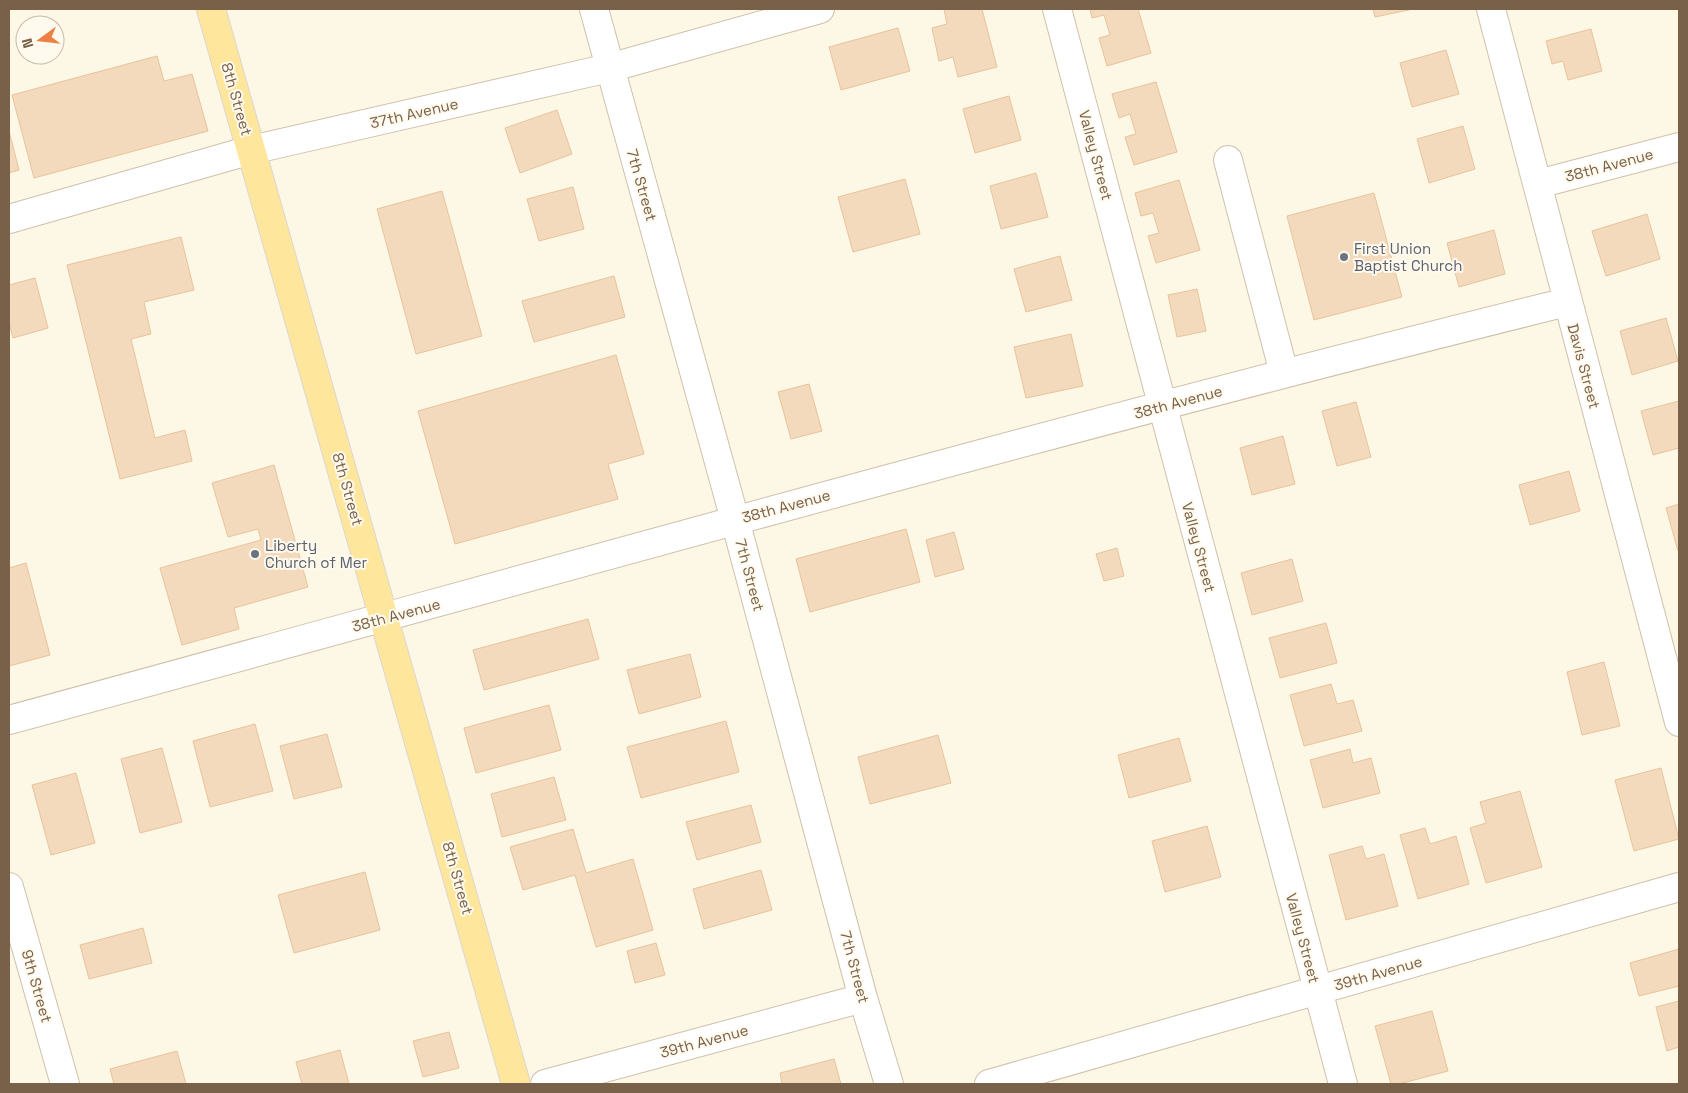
<svg xmlns="http://www.w3.org/2000/svg" width="1688" height="1093" font-family="'Space Grotesk',sans-serif">
	<style>
		.building { fill: #f4dabc; stroke: #e8c39b }
		.lines { fill: none; stroke-linecap: round; stroke-linejoin: round }
		.minor-casing { stroke: #d0c0ab; stroke-width: 30 }
		.major-casing { stroke: #dcd6d0; stroke-width: 30 }
		.minor { stroke: #fff; stroke-width: 28 }
		.major { stroke: #fee79c; stroke-width: 28 }
		.worship-dot { fill: #6b7280; stroke: #fffaed; stroke-width: 2 }
		.labels { text-anchor: middle; dominant-baseline: central; stroke-width: 4; stroke-linejoin: round; paint-order: stroke }
		.street-label { font-size: 15px; fill: #786049; stroke: #fffaed }
		.worship-label { font-size: 15px; fill: #5b616d; stroke: #fffaed; text-anchor: start }
	</style>
	<rect width="100%" height="100%" fill="#fdf7e6"/>
	<!-- building -->
	<path class="building" d="M944 9H982L997 67 958 77 953 57 939 61 932 28 947 24Z
		M1090 9H1138L1151 53 1107 66 1099 38 1110 35 1104 15 1092 18Z
		M1373 9H1413L1375 17Z
		M898 28 910 71 841 90 829 47Z
		M1591 29 1602 71 1568 80 1563 61 1552 64 1546 41Z
		M1446 50 1459 94 1412 107 1400 63Z
		M157 56 164 81 192 74 208 131 34 178 12 95Z
		M1156 82 1177 152 1134 165 1125 137 1136 134 1130 114 1119 118 1112 94Z
		M1009 96 1021 140 975 153 963 109Z
		M557 110 572 154 520 173 505 128Z
		M1463 126 1475 169 1429 183 1417 139Z
		M9 131 19 170 9 173Z
		M1036 173 1048 217 1001 229 990 186Z
		M905 179 920 234 853 252 838 197Z
		M1179 180 1200 250 1156 263 1148 236 1159 233 1153 213 1141 216 1135 193Z
		M573 187 584 229 539 241 527 199Z
		M442 191 482 336 416 354 377 209Z
		M1374 193 1402 297 1314 320 1287 216Z
		M1647 214 1660 259 1606 276 1592 231Z
		M1494 230 1505 274 1459 287 1447 243Z
		M181 237 194 290 144 302 151 334 131 339 155 438 185 430 192 461 120 479 67 265Z
		M1060 256 1072 300 1026 312 1014 269Z
		M614 276 625 317 534 342 522 301Z
		M35 278 48 328 13 338 9 323V285Z
		M1197 289 1206 331 1177 337 1168 295Z
		M1666 318 1678 361 1632 375 1620 331Z
		M1071 334 1083 386 1026 398 1014 347Z
		M616 355 644 454 608 464 618 499 455 544 418 411Z
		M809 384 822 431 791 439 778 392Z
		M1679 401V448L1653 455 1641 411Z
		M1356 402 1371 457 1337 466 1322 411Z
		M1283 436 1295 484 1252 495 1240 448Z
		M274 465 308 587 234 608 239 629 182 645 160 568 261 540 258 529 228 537 212 483Z
		M1569 471 1580 511 1530 525 1519 485Z
		M1679 504V551H1678L1666 508Z
		M906 529 920 582 810 612 796 559Z
		M954 532 964 569 935 577 926 540Z
		M1117 548 1124 576 1104 581 1096 554Z
		M1292 559 1303 601 1252 615 1241 573Z
		M26 563 50 655 9 666V568Z
		M588 619 599 659 484 690 473 650Z
		M1326 623 1337 663 1280 678 1269 638Z
		M690 654 701 697 639 714 627 670Z
		M1604 662 1620 726 1582 735 1567 672Z
		M1331 684 1337 704 1353 700 1362 731 1304 746 1290 695Z
		M549 705 561 750 476 773 464 728Z
		M726 721 739 772 641 798 627 747Z
		M255 724 273 791 210 807 193 741Z
		M327 734 342 787 294 799 280 746Z
		M938 735 951 783 870 804 858 757Z
		M1179 738 1191 781 1129 798 1118 755Z
		M162 748 182 822 140 833 121 759Z
		M1350 749 1353 763 1371 758 1380 793 1323 808 1310 760Z
		M1661 768 1679 839 1634 851 1615 780Z
		M76 773 95 843 51 855 32 785Z
		M554 777 566 820 502 837 491 794Z
		M1520 791 1542 867 1486 883 1470 828 1486 823 1480 802Z
		M751 805 761 842 697 860 686 822Z
		M1207 826 1221 877 1165 892 1152 841Z
		M1425 828 1430 844 1456 836 1469 884 1418 899 1400 835Z
		M573 829 586 873 633 859 653 930 596 947 575 875 523 890 510 847Z
		M1362 846 1366 859 1384 854 1398 906 1346 920 1329 855Z
		M761 870 772 910 704 929 693 889Z
		M365 872 380 930 294 953 278 895Z
		M143 928 152 963 89 979 80 945Z
		M656 943 665 975 635 983 627 951Z
		M1679 949V986L1639 996 1630 963Z
		M1679 1001V1047L1667 1051 1656 1007Z
		M1432 1011 1448 1071 1399 1084H1391L1375 1026Z
		M449 1032 459 1068 423 1077 413 1041Z
		M340 1050 349 1084H302L296 1062Z
		M177 1051 186 1084H114L110 1069Z
		M834 1059 841 1084H782L780 1073Z"/>
	<g class="lines">
		<defs>
			<path id="minor" d="M594 9 735 520 863 998 889 1084
				M1057 9 1343 1084
				M1491 9 1679 722
				M1228 160 1284 373
				M1538 184 1679 147
				M9 219 251 150 609 68 820 9
				M9 720C528 579 1045 431 1567 302
				M9 887 65 1084
				M545 1084 863 998
				M989 1084 1679 887"/>
			<path id="major" d="M211 9 516 1084"/>
		</defs>
		<!-- minor casing -->
		<use href="#minor" class="minor-casing"/>
		<!-- major casing -->
		<use href="#major" class="major-casing"/>
		<!-- minor -->
		<use href="#minor" class="minor"/>
		<!-- major -->
		<use href="#major" class="major"/>
	</g>
	<!-- markers -->
	<g class="worship-dot">
		<circle cx="1344" cy="257" r="5"/>
		<circle cx="255" cy="554" r="5"/>
	</g>
	<g class="labels">
		<!-- street labels -->
		<g class="street-label">
			<text transform="translate(237 99) rotate(74)">8th Street</text>
			<text transform="translate(414 113) rotate(-13)">37th Avenue</text>
			<text transform="translate(1096 155) rotate(75)">Valley Street</text>
			<text transform="translate(1609 165) rotate(-15)">38th Avenue</text>
			<text transform="translate(642 185) rotate(74)">7th Street</text>
			<text transform="translate(1584 366) rotate(75)">Davis Street</text>
			<text transform="translate(1178 402) rotate(-15)">38th Avenue</text>
			<text transform="translate(348 489) rotate(74)">8th Street</text>
			<text transform="translate(786 506) rotate(-15)">38th Avenue</text>
			<text transform="translate(1199 547) rotate(75)">Valley Street</text>
			<text transform="translate(750 575) rotate(75)">7th Street</text>
			<text transform="translate(396 615) rotate(-15)">38th Avenue</text>
			<text transform="translate(458 878) rotate(74)">8th Street</text>
			<text transform="translate(1303 938) rotate(75)">Valley Street</text>
			<text transform="translate(855 967) rotate(75)">7th Street</text>
			<text transform="translate(1378 973) rotate(-16)">39th Avenue</text>
			<text transform="translate(37 986) rotate(74)">9th Street</text>
			<text transform="translate(704 1041) rotate(-15)">39th Avenue</text>
		</g>
		<!-- worship labels -->
		<g class="worship-label">
			<text x="1354" y="248">First Union<tspan x="1354" dy="17">Baptist Church</tspan></text>
			<text x="265" y="545">Liberty<tspan x="265" dy="17">Church of Mer</tspan></text>
		</g>
	</g>
	<!-- border -->
	<rect width="1688" height="1093" fill="none" stroke="#786049" stroke-width="20"/>
	<!-- north arrow -->
	<g transform="translate(40 40) rotate(255)"><circle r="24" fill="#fffaed" stroke="#c9bcab"/>
	<path d="M0-4L9 19L0 12L-9 19Z" fill="#ed8145"/>
	<text y="-8" font-size="14" font-weight="bold" text-anchor="middle" fill="#786049">N</text>
	</g>
</svg>
